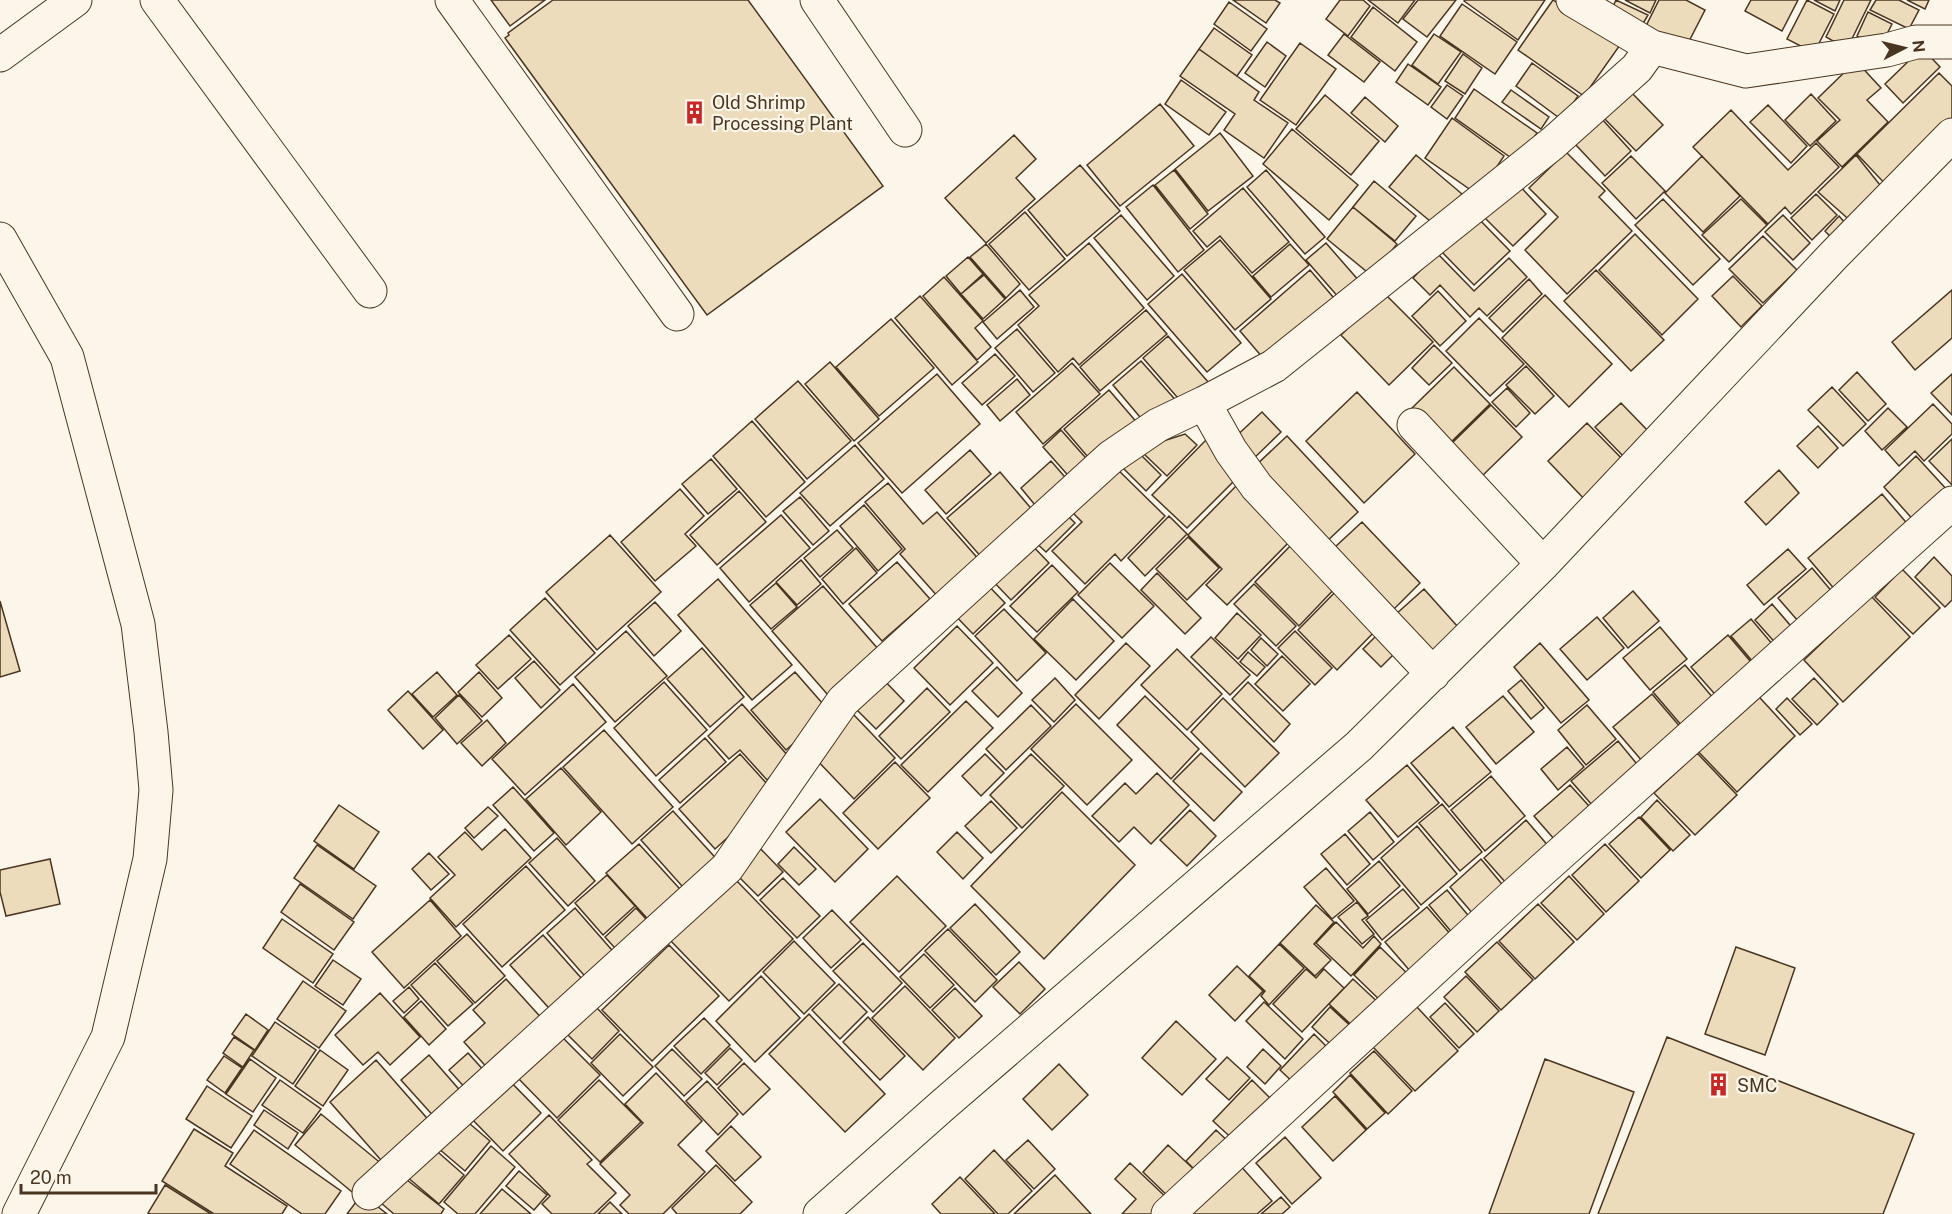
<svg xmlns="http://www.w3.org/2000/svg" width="1952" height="1214" font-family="'Public Sans',sans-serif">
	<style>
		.building { fill: #ecdcbc; stroke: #4a3520; stroke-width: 1.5 }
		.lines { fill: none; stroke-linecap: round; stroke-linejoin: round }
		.minor-casing { stroke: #4a3520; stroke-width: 35 }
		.minor { stroke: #fbf6e9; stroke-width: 33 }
		.labels { text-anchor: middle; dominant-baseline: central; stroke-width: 4.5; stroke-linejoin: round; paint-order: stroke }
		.poi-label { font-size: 18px; fill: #4a3520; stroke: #fbf6e9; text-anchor: start }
	</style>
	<rect width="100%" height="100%" fill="#fbf6e9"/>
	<!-- building -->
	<path class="building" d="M491 0H545L510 26Z
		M553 0H748L883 186 707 315 505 38 509 35 508 33Z
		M1233 0H1275L1280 3 1266 23Z
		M1340 0H1363L1370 6 1348 36 1326 19Z
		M1368 0H1415L1398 23Z
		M1418 0H1456L1427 37 1403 19Z
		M1465 0H1545L1518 40 1464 1Z
		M1553 0 1620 45 1584 96 1518 50Z
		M1616 0 1648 15 1641 27 1611 11Z
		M1625 0H1656L1650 13Z
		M1659 0H1686L1705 10 1684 51 1644 30Z
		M1751 0H1798L1782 31 1745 11Z
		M1807 0 1834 14 1814 53 1787 39Z
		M1814 0H1840L1835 11Z
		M1844 0H1871L1847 49 1826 37Z
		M1876 0H1899L1919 10 1909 29 1870 10Z
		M1907 0H1929L1925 9Z
		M1229 2 1267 29 1251 51 1214 24Z
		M1462 4 1517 42 1495 74 1440 36Z
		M1373 7 1417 42 1395 71 1351 37Z
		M1868 12 1892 24 1880 48 1857 36Z
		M1214 28 1252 55 1237 76 1199 49Z
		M1344 34 1380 62 1364 82 1328 55Z
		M1434 34 1461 52 1438 84 1412 65Z
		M1267 42 1286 56 1265 87 1245 73Z
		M1300 43 1336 69 1296 125 1260 100Z
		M1922 48 1940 67 1903 103 1885 84Z
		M1199 49 1259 92 1254 100 1288 123 1264 158 1224 130 1235 114 1180 76Z
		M1463 54 1482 68 1465 94 1445 81Z
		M1856 61 1881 88 1867 100 1888 122 1842 167 1817 141 1840 120 1818 98Z
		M1532 63 1578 96 1562 120 1516 86Z
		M1408 64 1441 87 1428 105 1396 82Z
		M1939 73 1952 86V127L1889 188 1857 154Z
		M1181 80 1226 112 1209 135 1165 104Z
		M1447 85 1463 96 1447 119 1431 107Z
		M1474 89 1537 133 1517 162 1455 118Z
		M1511 90 1549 117 1541 129 1502 102Z
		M1630 91 1663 125 1636 151 1603 117Z
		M1811 94 1836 121 1810 146 1785 120Z
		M1325 95 1379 141 1351 175 1296 129Z
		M1365 97 1398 126 1385 142 1351 113Z
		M1160 104 1194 146 1120 206 1087 165Z
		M1768 105 1807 146 1791 163 1750 122Z
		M1731 110 1788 170 1816 143 1839 167 1791 214 1785 207 1768 224 1693 147Z
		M1452 118 1504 156 1478 195 1425 158Z
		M1601 118 1631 151 1605 176 1575 144Z
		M1292 129 1358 185 1329 220 1263 164Z
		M1220 133 1253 176 1208 211 1175 169Z
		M1014 135 1036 159 1016 178 1035 199 986 243 945 198Z
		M1566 152 1605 191 1599 197 1632 231 1567 294 1525 250 1558 217 1529 188Z
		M1416 155 1462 194 1436 226 1389 187Z
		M1856 155 1884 190 1854 224 1818 192Z
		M1631 156 1665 191 1636 219 1602 183Z
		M1702 156 1740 196 1703 232 1665 193Z
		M1080 165 1120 211 1067 256 1028 210Z
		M1174 170 1208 214 1190 229 1155 185Z
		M1266 170 1325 237 1305 254 1247 187Z
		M1374 181 1416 216 1395 241 1353 207Z
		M1515 181 1546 214 1513 246 1481 214Z
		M1153 185 1204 250 1178 272 1126 207Z
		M1243 188 1289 242 1252 273 1220 236 1207 247 1193 231Z
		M1816 194 1837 215 1812 240 1791 218Z
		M1663 199 1720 259 1693 285 1635 225Z
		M1741 199 1767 225 1729 262 1702 235Z
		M1353 207 1397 244 1372 276 1327 239Z
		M1025 212 1065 259 1029 290 989 244Z
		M1121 215 1174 276 1147 300 1094 238Z
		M1783 215 1810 243 1793 260 1765 232Z
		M1476 216 1510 251 1474 285 1441 251Z
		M1839 216 1853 232 1839 246 1825 231Z
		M1635 234 1698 299 1662 335 1599 270Z
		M1763 236 1797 270 1763 303 1729 269Z
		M1220 240 1271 299 1235 330 1184 270Z
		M1089 243 1144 308 1079 365 1073 358 1058 372 1018 325 1039 306 1029 295Z
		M1326 243 1360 282 1340 299 1306 260Z
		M986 244 1020 284 1006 298 970 257Z
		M1290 244 1309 265 1271 297 1253 276Z
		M1437 253 1474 291 1509 258 1527 277 1487 316 1479 308 1470 317 1440 285 1430 295 1413 278Z
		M968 257 983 274 961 294 946 276Z
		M1310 270 1339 304 1269 365 1240 331Z
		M1596 270 1664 340 1631 371 1564 301Z
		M1182 274 1241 343 1207 372 1148 304Z
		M984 275 1005 299 983 319 961 294Z
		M1733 276 1762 306 1741 327 1712 296Z
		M944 277 983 321 975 328 991 347 977 360 923 296Z
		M1529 279 1542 294 1503 332 1489 318Z
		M1020 290 1034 307 997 339 983 322Z
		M1952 290V338L1915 370 1892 342Z
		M1438 291 1466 321 1440 346 1412 316Z
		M1384 293 1433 342 1389 385 1341 335Z
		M1545 295 1612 364 1569 407 1502 338Z
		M920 296 978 362 952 385 895 318Z
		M1146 310 1167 334 1100 391 1080 367Z
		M1479 318 1524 364 1490 396 1446 351Z
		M891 319 934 368 879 416 836 367Z
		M1017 329 1055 373 1033 392 995 348Z
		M1168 336 1209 383 1184 405 1143 358Z
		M1434 345 1452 363 1429 385 1412 368Z
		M995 354 1015 376 982 405 962 383Z
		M1141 361 1179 404 1150 429 1113 385Z
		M830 362 879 419 854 441 805 384Z
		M1072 363 1100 394 1043 444 1016 412Z
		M1526 366 1554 396 1535 414 1506 385Z
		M1454 367 1490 404 1447 446 1411 409Z
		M1857 372 1886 404 1868 421 1839 390Z
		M937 374 980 424 902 493 858 443Z
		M1952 374V415L1931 393Z
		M1017 379 1030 395 1000 421 987 405Z
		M798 381 851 441 807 479 755 419Z
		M1832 387 1866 424 1843 446 1808 410Z
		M1507 388 1530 413 1516 427 1492 402Z
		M1109 390 1139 425 1094 464 1064 429Z
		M1357 392 1415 454 1364 503 1306 441Z
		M1621 403 1650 433 1624 457 1595 427Z
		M1933 404 1952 424V434L1924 461 1915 451 1899 466 1885 450Z
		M1491 405 1522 437 1479 479 1448 447Z
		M1888 408 1907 427 1882 450 1865 431Z
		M1262 412 1281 432 1250 462 1231 441Z
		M752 421 805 482 766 517 713 456Z
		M1587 423 1627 464 1588 503 1548 461Z
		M1818 426 1838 448 1818 468 1797 446Z
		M1061 430 1092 465 1073 481 1043 447Z
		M1185 434 1197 445 1167 476 1144 454 1154 444Z
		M1287 436 1358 512 1324 544 1253 468Z
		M1207 439 1242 473 1187 528 1152 495Z
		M1952 439V485L1929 461Z
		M855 445 884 479 830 526 800 493Z
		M970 450 991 474 946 514 925 490Z
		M1138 452 1161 475 1146 491 1123 468Z
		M1916 456 1949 492 1916 523 1884 487Z
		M711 459 737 489 708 514 682 484Z
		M1051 461 1071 484 1040 511 1021 488Z
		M1112 464 1165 516 1121 561 1115 554 1085 584 1052 551 1082 522 1068 508Z
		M1779 470 1799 493 1766 525 1745 502Z
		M1000 472 1035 513 983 559 947 518Z
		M1240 482 1295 536 1227 605 1206 585 1222 569 1188 535Z
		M888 483 923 524 937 512 981 562 939 598 900 554 905 549 865 502Z
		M680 489 704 516 685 534 696 546 655 581 621 542Z
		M739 491 766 522 717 565 690 535Z
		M1882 494 1916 534 1842 598 1808 558Z
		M800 497 829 531 813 545 783 511Z
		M864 505 902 549 878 571 840 526Z
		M1060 508 1075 523 1046 552 1031 538Z
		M781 515 810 548 749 602 720 568Z
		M1169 516 1187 534 1145 576 1128 558Z
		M1362 522 1420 583 1393 610 1334 548Z
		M837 530 853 548 820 577 804 558Z
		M610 535 661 592 597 650 546 592Z
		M1188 537 1219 568 1187 600 1156 569Z
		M1026 539 1049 563 1011 600 989 577Z
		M1295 541 1339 584 1299 626 1255 582Z
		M856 548 877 573 843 604 822 579Z
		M1788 549 1806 569 1764 605 1747 585Z
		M1934 557 1952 576V600L1945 607 1915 577Z
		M801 560 821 584 797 605 776 582Z
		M897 562 930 599 882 641 849 604Z
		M1110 563 1154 606 1122 638 1078 595Z
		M1052 565 1078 592 1037 632 1010 606Z
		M1812 568 1839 600 1805 629 1778 598Z
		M1902 569 1940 608 1913 634 1875 597Z
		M1157 573 1201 618 1185 634 1141 590Z
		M718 579 792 665 752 700 678 615Z
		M982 579 1005 603 973 634 950 610Z
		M776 583 797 607 771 629 750 605Z
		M1254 584 1296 626 1276 646 1234 604Z
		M1342 585 1381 625 1337 670 1298 630Z
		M823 586 879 650 828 695 772 631Z
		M1424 589 1458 627 1431 653 1395 615Z
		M1633 591 1659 621 1628 648 1603 618Z
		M1871 596 1910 637 1843 702 1804 660Z
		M545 598 595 653 560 685 510 630Z
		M1073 599 1114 641 1076 680 1034 639Z
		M0 601 20 671 0 677Z
		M655 602 681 631 654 656 628 626Z
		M1772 604 1796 632 1779 647 1755 620Z
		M1004 609 1046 653 1017 681 975 636Z
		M1237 613 1261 635 1238 659 1215 638Z
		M1597 617 1624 648 1587 680 1560 649Z
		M1751 619 1779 652 1759 669 1731 636Z
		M957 626 993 663 950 705 914 668Z
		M1660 627 1687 659 1650 690 1623 658Z
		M626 631 667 676 615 722 575 677Z
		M1295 631 1332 668 1315 685 1278 648Z
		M1379 633 1397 651 1381 667 1363 649Z
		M509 635 531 659 498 689 476 665Z
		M1728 635 1756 668 1720 700 1691 667Z
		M1211 637 1250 675 1230 695 1191 657Z
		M1261 638 1278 654 1267 666 1251 650Z
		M1126 643 1150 666 1099 719 1075 695Z
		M1540 643 1589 700 1561 723 1514 667Z
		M702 648 744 697 710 727 667 679Z
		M1177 649 1222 694 1187 730 1141 685Z
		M1248 652 1265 667 1257 676 1240 662Z
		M1282 656 1310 684 1283 711 1255 684Z
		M534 661 560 690 541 708 515 678Z
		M1685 665 1720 706 1688 733 1653 692Z
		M997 667 1022 693 998 717 972 691Z
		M437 672 457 695 433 717 412 694Z
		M479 672 502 698 482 717 458 692Z
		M795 672 830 712 786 750 751 710Z
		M880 676 904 701 876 729 851 704Z
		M1055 678 1075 700 1054 722 1032 700Z
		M1814 678 1838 704 1817 725 1792 699Z
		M1521 680 1544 708 1531 719 1508 691Z
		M664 682 707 730 656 776 614 728Z
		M1248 682 1290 724 1274 742 1232 699Z
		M573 684 606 722 525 795 492 759Z
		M1750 687 1795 736 1737 792 1691 744Z
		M927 688 950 712 901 759 879 736Z
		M408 691 443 730 423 749 388 710Z
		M1652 694 1688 736 1649 769 1613 727Z
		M459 695 482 721 457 744 435 718Z
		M1145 696 1199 749 1171 779 1117 725Z
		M1503 696 1534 732 1496 764 1466 727Z
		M1223 698 1279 753 1245 787 1191 732Z
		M1787 698 1812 724 1800 735 1776 709Z
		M966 701 993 728 928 792 901 765Z
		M742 704 790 758 767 780 740 750 729 759 708 736Z
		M1076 704 1132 760 1087 805 1031 749Z
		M1031 705 1051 726 1006 770 986 749Z
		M1587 705 1616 739 1586 765 1558 730Z
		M853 714 895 758 854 799 812 755Z
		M487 720 506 743 482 766 461 743Z
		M1453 727 1491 772 1449 807 1411 763Z
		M604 730 673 807 632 844 563 767Z
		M705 738 726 762 680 803 659 780Z
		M1618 741 1646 775 1600 814 1571 781Z
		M1567 747 1584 767 1558 790 1541 769Z
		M1201 753 1242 792 1214 821 1173 781Z
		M1697 753 1737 795 1695 835 1654 793Z
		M740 754 776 794 715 849 679 809Z
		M985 754 1004 773 981 796 962 776Z
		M1031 754 1064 786 1022 828 990 795Z
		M895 762 930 798 878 849 843 813Z
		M1407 765 1439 803 1398 837 1366 800Z
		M561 768 601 812 566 845 526 799Z
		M1157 773 1189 805 1151 844 1134 827 1119 842 1092 816 1125 783 1136 794Z
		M1491 776 1525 816 1485 851 1451 810Z
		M1570 785 1597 815 1561 847 1534 816Z
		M513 787 554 833 534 851 493 805Z
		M1062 792 1135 865 1044 959 971 886Z
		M820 799 868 849 835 882 786 832Z
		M1657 800 1690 835 1673 851 1641 817Z
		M991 801 1017 828 991 853 965 826Z
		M1442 804 1482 852 1460 871 1419 823Z
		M339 805 379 832 354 869 314 841Z
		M488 807 498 816 474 838 465 828Z
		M1190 810 1216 836 1187 866 1160 840Z
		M673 811 722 865 690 895 641 840Z
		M1370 812 1394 842 1373 860 1348 831Z
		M1639 817 1670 850 1641 878 1609 844Z
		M1526 820 1556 855 1514 892 1484 858Z
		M1417 826 1457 874 1421 905 1381 858Z
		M505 829 531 858 456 927 430 898 455 875 438 857 465 832 482 850Z
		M957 832 983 858 963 879 937 852Z
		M1345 834 1370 864 1347 885 1321 854Z
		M557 838 595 881 568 906 529 863Z
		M639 844 688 898 655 927 606 873Z
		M756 844 783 872 758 896 731 869Z
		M1605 844 1639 881 1606 912 1572 875Z
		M317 845 376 886 353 919 294 878Z
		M794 847 816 869 799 885 778 864Z
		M429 853 449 874 431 890 412 869Z
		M50 859 60 904 6 916 0 892V870Z
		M1481 859 1511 895 1480 922 1450 887Z
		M1379 861 1400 886 1368 914 1347 889Z
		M526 866 565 910 502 967 463 924Z
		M1326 868 1354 901 1332 919 1304 887Z
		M607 875 635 906 603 935 575 903Z
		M897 876 946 926 899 972 850 922Z
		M1569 876 1604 914 1577 940 1541 903Z
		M733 877 793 939 729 1001 669 939Z
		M783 878 820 916 797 938 760 900Z
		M300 884 354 922 334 950 281 912Z
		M1403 889 1419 908 1382 940 1366 920Z
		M1447 890 1477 926 1459 941 1429 905Z
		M430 900 461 936 404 988 372 952Z
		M1357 902 1368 916 1362 920 1374 934 1362 944 1338 917Z
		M975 904 1020 952 996 975 950 928Z
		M1538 904 1574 942 1535 979 1499 941Z
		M1316 905 1334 922 1314 944 1331 960 1315 976 1280 943Z
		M1427 907 1458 943 1417 979 1385 942Z
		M575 908 618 957 590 982 547 933Z
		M636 908 655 929 624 958 605 937Z
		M832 910 861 940 831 968 803 938Z
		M282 919 333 954 313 983 263 948Z
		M1336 922 1363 948 1374 936 1381 944 1351 976 1316 943Z
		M948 929 997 980 975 1002 925 951Z
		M467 934 505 976 475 1003 437 961Z
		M543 935 590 988 557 1017 510 965Z
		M794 941 835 983 804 1014 763 972Z
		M1497 942 1533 980 1501 1010 1465 972Z
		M863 943 902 983 873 1012 833 971Z
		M1279 944 1304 968 1269 1005 1261 996 1265 991 1249 976Z
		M669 945 719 996 652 1061 602 1010Z
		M1380 947 1414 980 1388 1008 1354 975Z
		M1736 947 1795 968 1765 1055 1705 1034Z
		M924 954 954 985 930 1008 900 977Z
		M333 960 361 979 343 1005 315 986Z
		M1019 962 1045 989 1020 1014 993 987Z
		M435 963 473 1004 448 1026 411 985Z
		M1237 966 1263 991 1235 1021 1209 995Z
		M1306 969 1316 978 1324 969 1344 988 1302 1032 1273 1004Z
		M761 976 800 1018 755 1062 716 1021Z
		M1466 976 1499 1011 1477 1032 1444 997Z
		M506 979 546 1023 491 1072 464 1042 485 1023 473 1010Z
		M1353 979 1383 1007 1359 1032 1329 1004Z
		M303 981 346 1011 319 1048 277 1019Z
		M839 984 867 1012 840 1039 812 1010Z
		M905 986 955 1038 923 1070 872 1018Z
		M409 987 419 999 404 1013 393 1001Z
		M955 988 982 1016 959 1038 932 1010Z
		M380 993 420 1037 390 1065 378 1052 363 1065 335 1035Z
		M421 1001 446 1029 429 1045 404 1017Z
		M1264 1002 1303 1039 1285 1059 1246 1021Z
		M1445 1003 1474 1034 1459 1048 1430 1017Z
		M1416 1006 1458 1051 1415 1091 1373 1047Z
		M596 1007 619 1031 592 1059 568 1035Z
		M1330 1007 1357 1032 1339 1052 1312 1027Z
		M246 1014 268 1030 255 1050 232 1034Z
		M809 1014 885 1094 845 1132 769 1054Z
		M868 1017 905 1056 880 1080 843 1042Z
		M704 1018 730 1045 701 1074 674 1046Z
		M1176 1021 1216 1059 1182 1095 1142 1058Z
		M275 1022 316 1050 293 1084 252 1056Z
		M557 1032 600 1075 557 1118 514 1074Z
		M620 1034 653 1067 623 1096 591 1063Z
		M1314 1034 1331 1051 1297 1086 1280 1070Z
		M234 1037 254 1050 243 1067 223 1053Z
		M1667 1037 1914 1134 1883 1214H1598Z
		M730 1048 742 1060 717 1085 705 1073Z
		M672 1049 702 1079 684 1096 655 1066Z
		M1263 1049 1281 1066 1265 1084 1247 1067Z
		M320 1050 348 1070 323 1106 295 1086Z
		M1374 1051 1412 1091 1388 1114 1350 1073Z
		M468 1053 487 1074 468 1091 449 1070Z
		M429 1055 464 1095 437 1120 401 1080Z
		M224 1056 242 1068 225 1093 207 1080Z
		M1227 1057 1250 1078 1229 1100 1206 1079Z
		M250 1059 276 1078 253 1112 226 1094Z
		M1545 1059 1634 1092 1589 1214H1489Z
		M376 1060 433 1125 387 1167 330 1102Z
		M744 1063 770 1089 743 1115 718 1088Z
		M1059 1064 1088 1095 1052 1130 1023 1099Z
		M656 1073 702 1121 678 1145 705 1172 663 1214H629L620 1205 630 1195 600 1164 643 1123 625 1104Z
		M1350 1075 1385 1113 1367 1129 1333 1092Z
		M506 1077 541 1113 503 1151 468 1115Z
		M280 1080 321 1109 303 1133 262 1105Z
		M599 1080 641 1122 600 1162 558 1120Z
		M1252 1080 1275 1103 1237 1143 1213 1121Z
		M707 1081 738 1114 718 1135 686 1101Z
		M207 1086 252 1116 231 1148 186 1119Z
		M1335 1096 1366 1130 1333 1161 1302 1127Z
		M264 1110 298 1133 288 1149 254 1125Z
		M321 1114 383 1165 357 1196 295 1145Z
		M549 1115 592 1160 587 1164 616 1193 594 1214H552L542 1204 550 1196 509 1154Z
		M463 1118 490 1141 465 1171 438 1148Z
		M731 1126 761 1157 735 1181 706 1151Z
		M194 1129 233 1153 225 1166 287 1206 282 1214H214L162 1181Z
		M254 1130 341 1191 325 1214H302L230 1164Z
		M1216 1130 1232 1145 1202 1177 1186 1161Z
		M1285 1137 1321 1178 1292 1204 1256 1163Z
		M1028 1140 1055 1169 1034 1189 1006 1160Z
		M1168 1145 1202 1177 1176 1204 1143 1172Z
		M431 1146 464 1175 439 1204 406 1176Z
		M491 1146 515 1167 475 1214H458L444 1202Z
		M994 1150 1032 1191 1008 1214H998L965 1179Z
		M1130 1163 1170 1201 1158 1214H1122L1136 1199 1115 1179Z
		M1238 1163 1272 1201 1257 1214H1180Z
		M716 1165 752 1202 740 1214H677L672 1208Z
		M519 1171 547 1195 534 1210 506 1186Z
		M1055 1175 1091 1214H1014Z
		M402 1176 444 1209 441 1214H394L381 1203Z
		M960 1177 995 1214H941L932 1204Z
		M165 1185 211 1214H151L148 1213Z
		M502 1189 531 1214H480Z
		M362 1194 387 1214H347Z
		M1281 1197 1290 1207 1282 1214H1261Z
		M610 1202 622 1214H598Z"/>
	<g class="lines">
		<defs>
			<path id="minor" d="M157 0 370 291
				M452 0 677 314
				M817 0 905 130
				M1573 0 1652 47
				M0 55 75 0
				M0 239 67 357 138 624 151 732 156 790 150 859 108 1037 19 1214
				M1204 403 1231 451 1257 487 1433 674
				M1414 425 1543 564
				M369 1193 727 868 843 701 1111 457 1158 425 1204 403 1274 366 1553 143 1637 68 1652 47 1746 71 1887 50 1916 42H1952
				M820 1214 943 1105 1359 746 1543 564 1834 255 1952 135
				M1168 1214 1513 896 1952 503"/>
		</defs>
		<!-- minor casing -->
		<use href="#minor" class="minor-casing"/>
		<!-- minor -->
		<use href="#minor" class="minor"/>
	</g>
	<!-- icons -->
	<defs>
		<symbol id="building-bare" viewBox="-9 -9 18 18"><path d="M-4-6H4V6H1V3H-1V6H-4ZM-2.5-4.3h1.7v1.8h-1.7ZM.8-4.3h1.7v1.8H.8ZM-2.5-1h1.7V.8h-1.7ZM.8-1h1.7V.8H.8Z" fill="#c62828" stroke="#fbf6e9" stroke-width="2.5" paint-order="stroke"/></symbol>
	</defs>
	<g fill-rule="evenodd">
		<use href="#building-bare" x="678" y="96" width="33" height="33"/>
		<use href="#building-bare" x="1702" y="1068" width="33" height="33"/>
	</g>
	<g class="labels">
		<!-- poi labels -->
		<g class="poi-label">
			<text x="712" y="102">Old Shrimp<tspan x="712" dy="21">Processing Plant</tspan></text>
			<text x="1737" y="1085">SMC</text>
		</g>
	</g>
	<!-- north arrow -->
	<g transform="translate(1904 48) rotate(83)" stroke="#fbf6e9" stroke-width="4.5" paint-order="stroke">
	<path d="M0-4.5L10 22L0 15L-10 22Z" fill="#4a3520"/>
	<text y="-9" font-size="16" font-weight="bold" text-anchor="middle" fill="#4a3520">N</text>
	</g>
	<!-- scale -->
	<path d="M21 1184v9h135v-9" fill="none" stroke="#4a3520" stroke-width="3"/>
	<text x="30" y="1184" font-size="18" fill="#4a3520" stroke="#fbf6e9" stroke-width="4.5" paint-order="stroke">20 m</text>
</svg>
